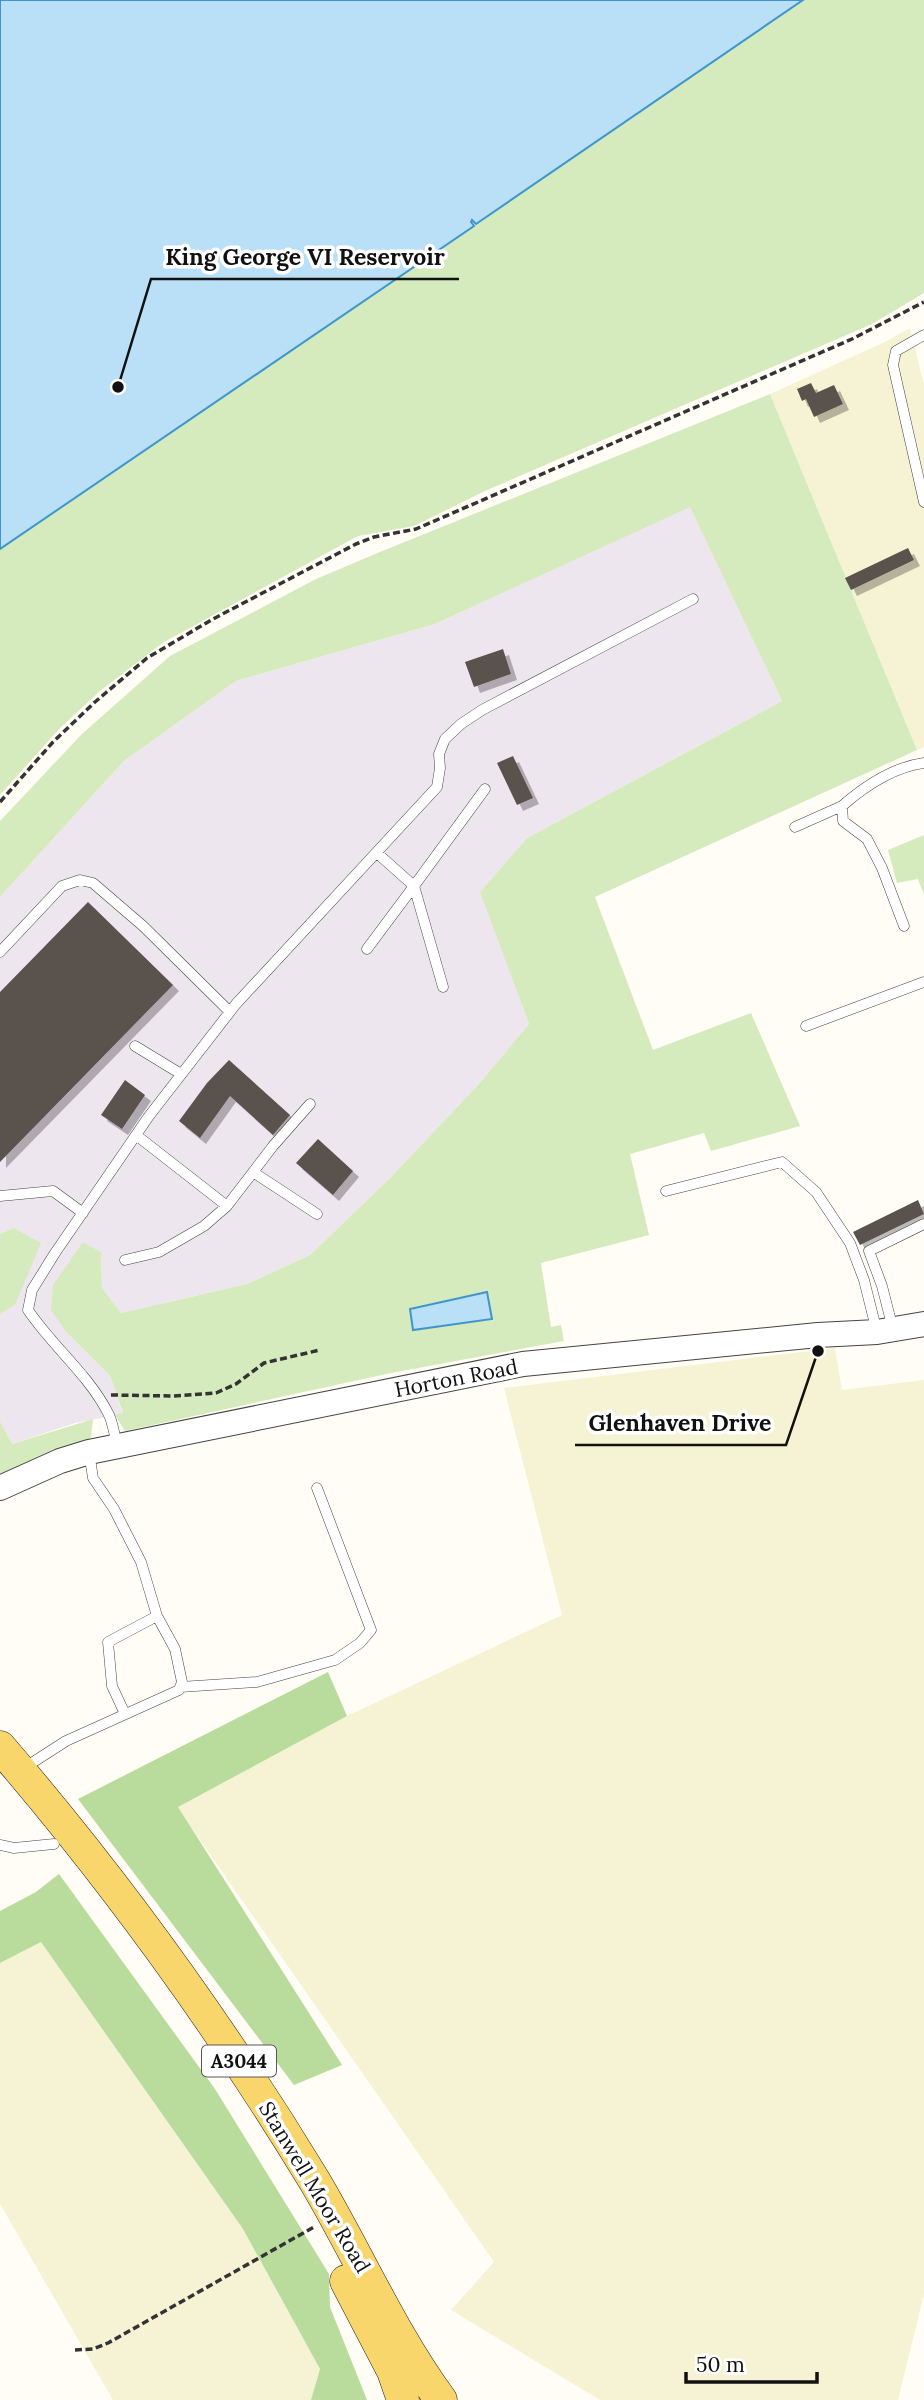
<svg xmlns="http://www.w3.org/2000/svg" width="924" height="2400" font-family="Lora,serif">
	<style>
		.industrial { fill: #eee6ef }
		.farmland { fill: #f6f3d4 }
		.green { fill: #d5ebbd }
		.forest { fill: #b9dc9c }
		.water { fill: #b9e0f7; stroke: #3f96cf; stroke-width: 2 }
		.building { fill: #5a524d; filter: url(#shadow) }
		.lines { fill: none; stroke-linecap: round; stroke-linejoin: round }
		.service-casing { stroke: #444; stroke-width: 11 }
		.tertiary-casing { stroke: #444; stroke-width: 26 }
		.primary-casing { stroke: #222; stroke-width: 33 }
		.path { stroke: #333; stroke-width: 3.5; stroke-dasharray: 7 3.5; stroke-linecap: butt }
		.service { stroke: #fff; stroke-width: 10 }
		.tertiary { stroke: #fff; stroke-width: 24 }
		.primary { stroke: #f9d66b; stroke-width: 32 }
		.labels { text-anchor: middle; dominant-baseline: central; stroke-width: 7; stroke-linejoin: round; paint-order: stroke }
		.shield { fill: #fff; stroke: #585858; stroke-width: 2 }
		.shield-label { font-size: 19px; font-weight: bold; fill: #111 }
		.street-label { font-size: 21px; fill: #111; stroke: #fff }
		.leader { fill: none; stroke: #111; stroke-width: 2.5 }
		.callout-dot { fill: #111; stroke: #fff; stroke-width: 2.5 }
		.callout-label { font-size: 23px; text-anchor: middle; font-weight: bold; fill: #111; stroke: #fff; stroke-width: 7; stroke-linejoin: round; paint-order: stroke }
	</style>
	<defs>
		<filter id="shadow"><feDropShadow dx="6" dy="6" stdDeviation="0" flood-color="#0004"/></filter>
	</defs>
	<rect width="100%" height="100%" fill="#fffdf5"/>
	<!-- industrial -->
	<path class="industrial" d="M690 506 782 701 527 838 481 891 529 1024 478 1085 390 1178 310 1255 247 1284 121 1313 102 1288 101 1252 83 1243 67 1333 110 1376 123 1414 75 1423 12 1444 0 1421V1314L15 1305V1228L0 1234V897L124 761 236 681 435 624Z"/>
	<!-- farmland -->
	<path class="farmland" d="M910 328 924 385V747L917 750 770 394 885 342Z
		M835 1348 842 1390 924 1380V2294L898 2400H600L451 2310 494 2262 177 1807 347 1716 562 1615 504 1388Z
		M41 1942 243 2229 320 2369 311 2400H113L0 2204V1963Z"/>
	<!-- green -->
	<path class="green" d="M803 0H924V293L872 324 485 491 414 526 358 536 164 642 100 691 60 728 0 795V549L473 226 471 221 473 220 476 223Z
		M770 394 917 750 595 897 653 1050 751 1013 800 1126 711 1151 704 1133 630 1154 649 1235 541 1263 551 1327 561 1325 564 1341 391 1373 125 1431 115 1415 123 1413 110 1376 67 1333 51 1310 53 1285 83 1242 101 1252 102 1288 121 1313 247 1284 310 1255 390 1178 478 1085 529 1024 480 892 527 838 782 701 690 507 435 624 236 681 124 761 0 897V821L82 734 170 656 316 579 380 552Z
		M924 835V895L918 879 897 883 888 850Z
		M14 1228 41 1243 15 1305 0 1314V1234Z
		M93 1419 91 1437 86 1446 0 1481V1421L12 1444Z"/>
	<!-- forest -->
	<path class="forest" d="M328 1672 347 1716 178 1807 342 2065 294 2085 78 1799Z
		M59 1874 215 2089 329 2274 330 2307 367 2400H311L320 2369 243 2229 41 1942 0 1963V1911L36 1892Z"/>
	<!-- water -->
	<path class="water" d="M0 0H803L476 224 472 220 471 222 474 226 0 549Z
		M487 1292 492 1319 413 1330 410 1309Z"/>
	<!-- building -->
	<path class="building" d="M811 383 816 393 834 385 843 404 814 417 806 399 802 401 797 389Z
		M908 548 914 560 851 590 845 578Z
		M503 649 511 674 474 687 465 662Z
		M513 756 533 798 517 805 497 763Z
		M88 902 173 985 0 1162V992Z
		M229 1060 290 1115 273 1135 230 1096 200 1138 179 1121 207 1083Z
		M125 1080 145 1095 122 1129 101 1115Z
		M318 1139 353 1171 333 1195 296 1163Z
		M918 1200 924 1214 860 1245 853 1232Z"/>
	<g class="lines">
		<defs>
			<path id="service" d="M924 335 896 351 893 365 924 502
				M795 827 842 806
				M377 853 414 886 485 789
				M414 886 443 987
				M904 926 882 868 867 839 843 821 842 806C865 786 893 767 924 763
				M367 949 414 886
				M0 952 62 886 80 880 93 883 143 926 229 1011
				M806 1026 924 982
				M135 1046 181 1074
				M136 1135 227 1206
				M253 1172 317 1214
				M666 1191 782 1162 816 1192 850 1243 864 1280 877 1332
				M0 1196 53 1191 83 1213
				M125 1260 159 1252 204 1226 227 1206 273 1146 310 1104
				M893 1329 882 1286 869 1251 924 1224
				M117 1444C114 1434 113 1422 108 1413 88 1374 53 1347 28 1310L32 1290 55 1253 149 1116 236 1004 437 787 440 768 439 754 445 739 461 724 482 710 693 599
				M180 1687 257 1682 335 1660 360 1643 371 1630 317 1488
				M125 1714 112 1686 108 1642 157 1616
				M24 1768 66 1741 179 1690 182 1682 175 1649 157 1616 141 1562 114 1509 93 1478 89 1452
				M0 1845 14 1848 54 1844"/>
			<path id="tertiary" d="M0 1488 60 1461 89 1452 523 1364 818 1335 877 1332 924 1324"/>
			<path id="primary" d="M0 1747C117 1883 221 2027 314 2180 357 2252 391 2332 441 2400
				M346 2281 393 2371 403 2400"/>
		</defs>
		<!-- service casing -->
		<use href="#service" class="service-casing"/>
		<!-- tertiary casing -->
		<use href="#tertiary" class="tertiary-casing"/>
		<!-- primary casing -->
		<use href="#primary" class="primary-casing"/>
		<!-- path -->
		<path class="path" d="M0 802 53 742 95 702 147 658 213 619 356 544 374 537 416 529 852 339 924 302
			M111 1395 173 1396 216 1393 236 1384 264 1363 320 1350
			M75 2350 93 2349 108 2343 314 2227"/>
		<!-- service -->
		<use href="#service" class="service"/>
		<!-- tertiary -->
		<use href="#tertiary" class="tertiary"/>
		<!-- primary -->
		<use href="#primary" class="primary"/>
	</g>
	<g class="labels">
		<!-- shield labels -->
		<rect class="shield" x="202" y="2045.5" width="74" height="31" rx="5"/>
		<g class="shield-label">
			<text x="239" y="2061">A3044</text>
		</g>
		<!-- street labels -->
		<g class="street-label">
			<text transform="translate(456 1378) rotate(-11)">Horton Road</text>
			<text transform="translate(315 2187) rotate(59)">Stanwell Moor Road</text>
		</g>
	</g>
	<!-- callouts -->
	<path class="leader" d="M118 387L151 279H459M818 1351L786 1445H575"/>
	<g class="callout-dot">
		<circle cx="118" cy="387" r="7"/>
		<circle cx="818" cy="1351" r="7"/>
	</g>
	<g class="callout-label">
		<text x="305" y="265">King George VI Reservoir</text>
		<text x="680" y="1431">Glenhaven Drive</text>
	</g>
	<!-- scale -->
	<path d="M686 2372v10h131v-10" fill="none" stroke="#111111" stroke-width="3.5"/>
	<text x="696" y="2372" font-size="21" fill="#111111" stroke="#ffffff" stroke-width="5" paint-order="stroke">50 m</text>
</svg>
